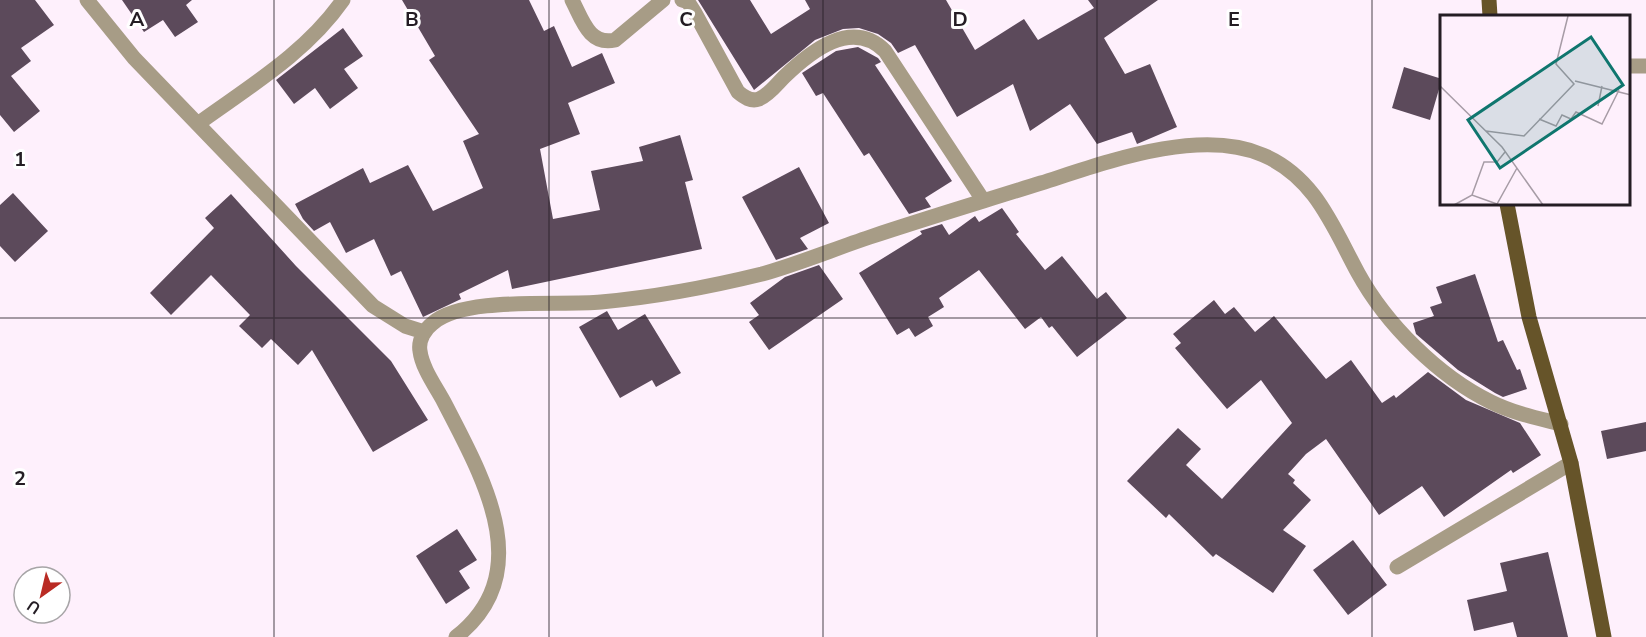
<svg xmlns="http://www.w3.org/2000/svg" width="1646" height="637" font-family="'Nunito Sans',sans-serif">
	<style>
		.building { fill: #5c4a5b }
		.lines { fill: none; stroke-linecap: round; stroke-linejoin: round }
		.minor { stroke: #a79c86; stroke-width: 15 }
		.major { stroke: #665429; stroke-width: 15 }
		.grid { fill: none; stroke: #241d24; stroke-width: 1.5; stroke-opacity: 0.55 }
		.inset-road { fill: none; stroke: #a79ca6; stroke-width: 1.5 }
		.view { fill: #0f766e; fill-opacity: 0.15; stroke: #0f766e; stroke-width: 3 }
		.inset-edge { fill: none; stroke: #241d24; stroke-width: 3 }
		.grid-label { font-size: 20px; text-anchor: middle; font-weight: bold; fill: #241d24; stroke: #fff; stroke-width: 6; stroke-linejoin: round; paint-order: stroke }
	</style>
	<rect width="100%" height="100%" fill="#fef0fc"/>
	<!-- building -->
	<path class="building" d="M0 0H35L54 25 21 48 31 61 11 76 40 111 14 132 0 115Z
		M122 0H192L186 5 198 22 175 37 163 20 144 32Z
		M402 0H529L544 31 554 26 572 67 602 53 615 83 568 103 580 134 540 149 553 219 600 210 591 171 643 161 639 147 680 135 693 180 685 182 702 249 512 289 508 270 459 294 461 299 423 317 401 271 391 276 374 239 346 253 330 222 314 231 303 219 295 204 363 168 370 183 408 165 433 211 483 188 463 141 479 134 429 60 435 56Z
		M698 0H750L771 34 810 9 805 0H946L975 50 1024 19 1038 40 1094 8 1088 0H1158L1104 38 1125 74 1150 64 1177 127 1137 144 1132 132 1097 144 1070 104 1030 131 1013 84 957 117 915 45 898 53 891 43 878 34 859 28 843 29 815 40 754 90Z
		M343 28 363 56 344 69 358 88 330 109 315 88 294 104 276 80Z
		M858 47 878 58 881 62 875 65 952 181 925 198 931 207 909 214 869 153 864 156 823 93 816 96 802 73 836 51Z
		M1404 67 1442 79 1430 120 1392 108Z
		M799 167 829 223 800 238 808 249 776 260 742 197Z
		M13 193 48 231 15 262 0 246V205Z
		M231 194 296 266 391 361 428 420 373 452 312 350 298 365 271 339 262 348 239 326 250 315 211 275 171 315 150 293 214 228 205 218Z
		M1002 208 1019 232 1016 234 1045 270 1062 256 1097 299 1106 292 1127 318 1077 357 1052 326 1049 328 1041 317 1025 329 979 270 939 298 944 307 928 317 933 326 915 337 909 328 897 335 859 273 922 234 920 231 942 224 949 235 975 216 979 222Z
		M819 265 843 299 769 350 749 322 759 315 750 303 785 277Z
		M1475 274 1498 342 1503 340 1517 370 1520 369 1527 389 1503 397 1495 393 1458 370 1416 334 1413 323 1434 316 1430 307 1442 303 1436 287Z
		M1214 300 1225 314 1234 307 1255 332 1274 316 1326 379 1351 360 1382 403 1394 395 1396 398 1428 372 1466 400 1520 423 1541 455 1513 473 1511 470 1444 517 1422 486 1379 515 1326 439 1306 454 1288 474 1295 480 1293 483 1311 500 1283 530 1306 546 1273 593 1216 554 1213 557 1169 514 1166 518 1127 481 1178 428 1201 449 1186 465 1222 499 1292 423 1261 380 1227 409 1175 348 1181 343 1173 334Z
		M607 311 618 330 645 314 681 373 656 387 652 380 620 398 579 327Z
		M1646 422V451L1607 459 1601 431Z
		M457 529 477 560 459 571 470 588 446 604 416 556Z
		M1353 540 1387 585 1348 615 1313 570Z
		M1548 552 1568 637H1517L1513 622 1474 631 1467 600 1507 591 1500 563Z"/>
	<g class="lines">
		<!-- minor -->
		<path class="minor" d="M87 0 134 58 373 306 405 326 424 332
			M572 0C582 19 589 46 615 40L663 0
			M682 0 688 2 695 13 738 92C744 97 751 102 759 99 769 95 777 84 784 77 811 51 852 18 885 51L983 200
			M1630 66H1646
			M199 123C250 86 306 53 343 0
			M1397 567 1571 463
			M456 637C539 572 482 476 444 402 436 387 422 368 420 351 418 340 425 329 433 323 464 296 560 306 601 302 656 297 709 287 762 274 798 264 834 249 870 237 927 218 984 201 1041 183 1104 163 1199 127 1263 155 1315 177 1333 227 1358 273 1386 324 1438 376 1491 402 1513 413 1537 418 1561 424"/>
		<!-- major -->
		<path class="major" d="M1489 0 1490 16
			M1507 204 1529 317 1571 463 1604 637"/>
	</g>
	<!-- grid -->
	<path class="grid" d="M274 0V637M549 0V637M823 0V637M1097 0V637M1372 0V637M0 318H1646"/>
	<!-- overview -->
	<g transform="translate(1440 15)">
		<rect width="190" height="190" fill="#fef0fc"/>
		<path class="inset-road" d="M135 66 191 80M0 71 62 132 103 190M158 91 162 71M99 104 116 111 122 100 131 104 136 97 162 109 179 75M46 116 84 121 134 69 116 49 128 1M32 180 44 147H57L65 137M14 190 32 180 57 189 77 153"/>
		<path class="view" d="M151 22 183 70 60 153 28 105Z"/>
		<rect width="190" height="190" class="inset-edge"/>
	</g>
	<g class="grid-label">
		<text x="137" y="26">A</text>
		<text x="412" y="26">B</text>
		<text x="686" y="26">C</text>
		<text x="960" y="26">D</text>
		<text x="1234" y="26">E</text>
		<text x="20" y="166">1</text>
		<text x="20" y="485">2</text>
	</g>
	<!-- north arrow -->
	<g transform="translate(42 595) rotate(214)"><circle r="28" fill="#ffffff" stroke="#a7a5a7" stroke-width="1.5"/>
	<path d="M0-4.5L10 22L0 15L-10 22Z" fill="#b92b24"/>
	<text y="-9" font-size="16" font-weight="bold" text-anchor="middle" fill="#241d24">U</text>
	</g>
</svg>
